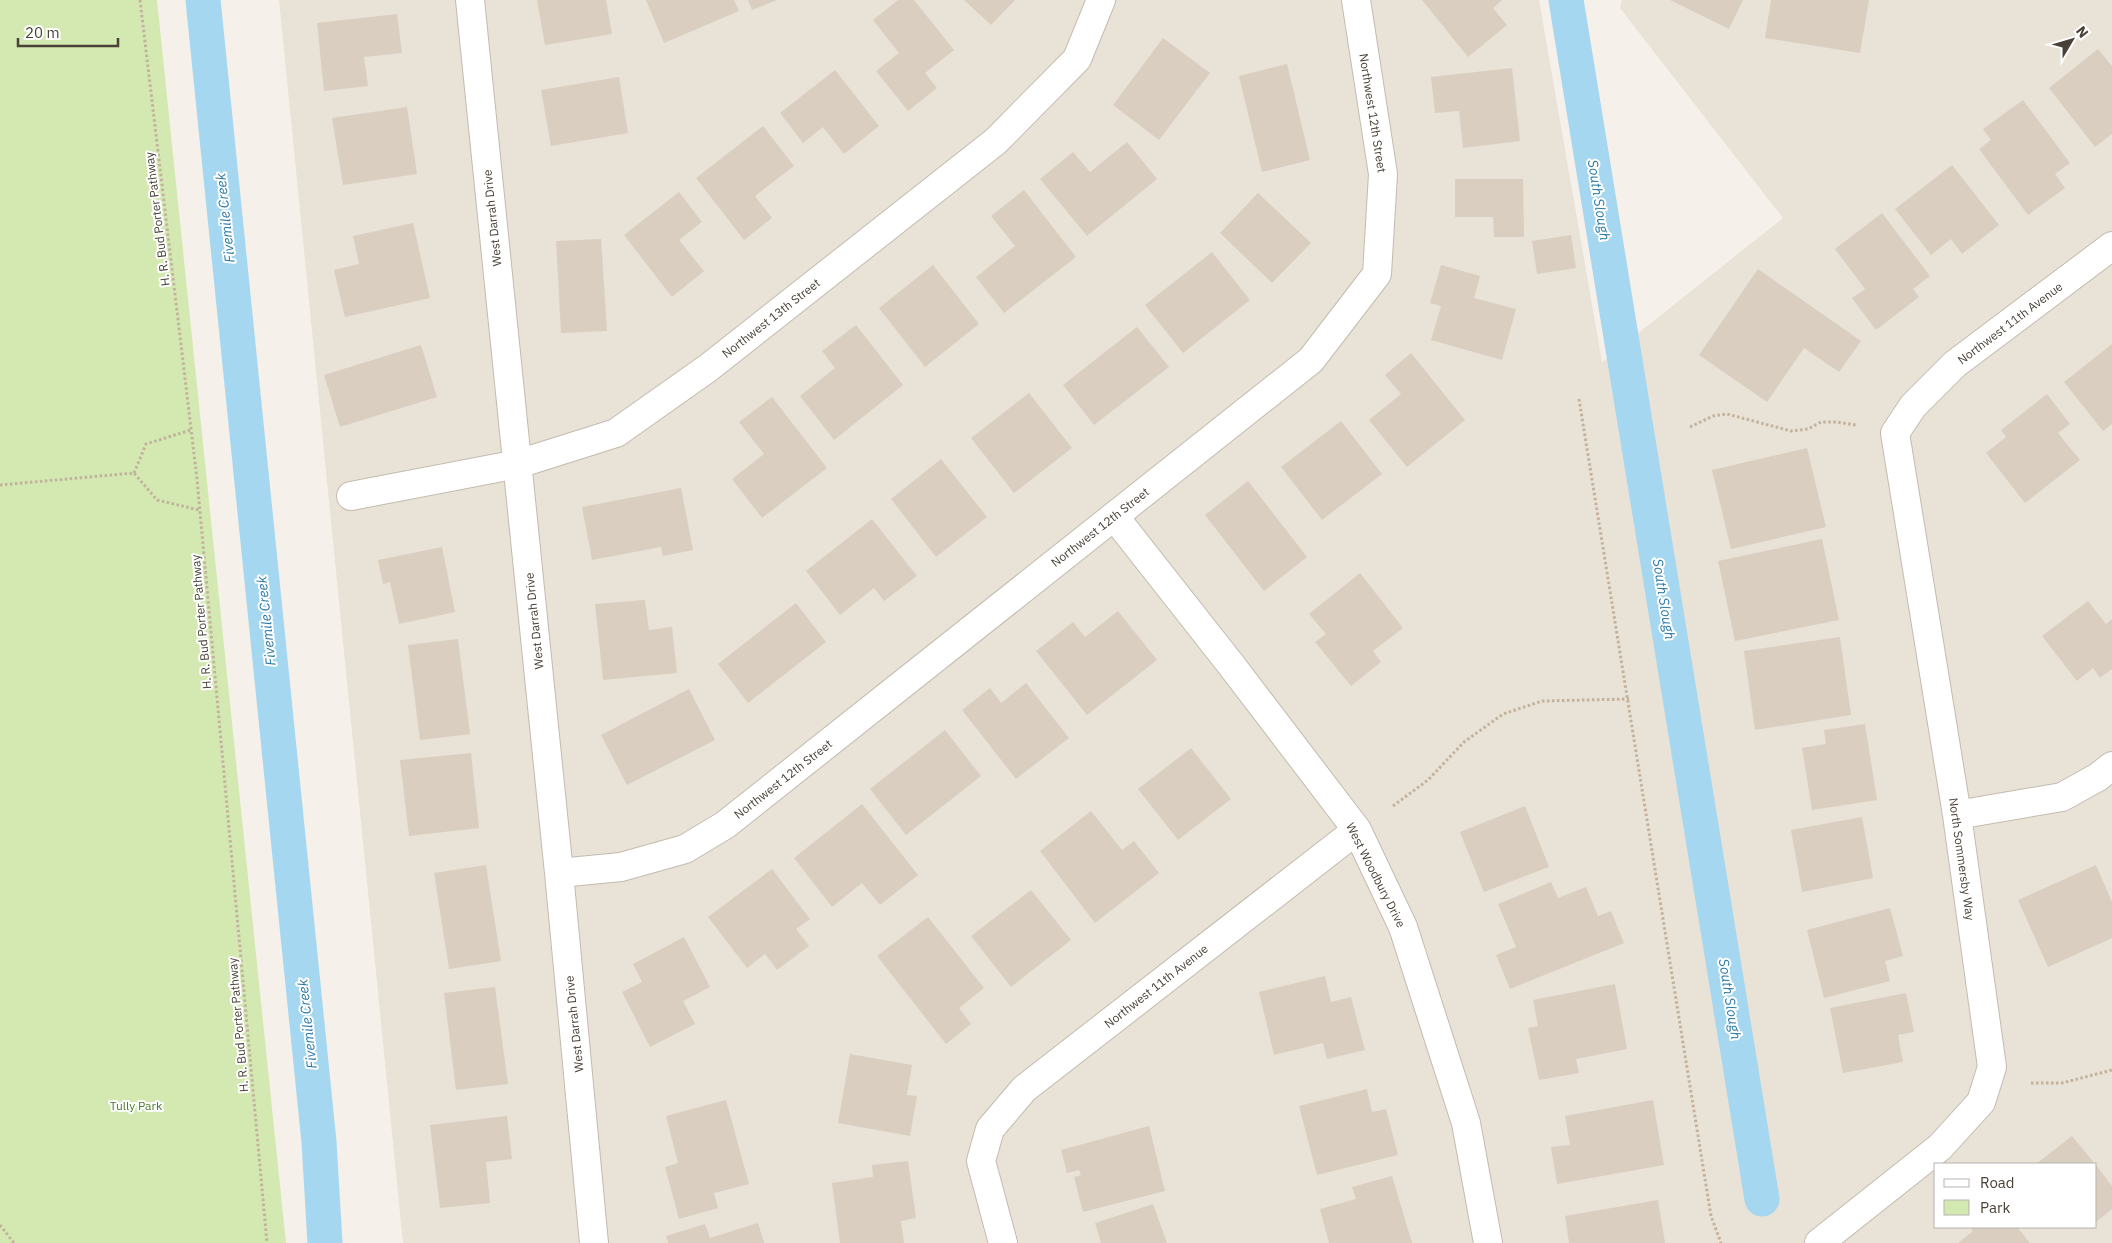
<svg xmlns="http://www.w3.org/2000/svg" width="2112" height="1243" font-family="'IBM Plex Sans',sans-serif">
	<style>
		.residential { fill: #e9e2d7; fill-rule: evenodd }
		.green { fill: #d4e9b2 }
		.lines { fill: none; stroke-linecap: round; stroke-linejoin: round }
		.canal { stroke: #a5d7f1; stroke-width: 35 }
		.building { fill: #dacec1 }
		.minor-casing { stroke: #c3bbae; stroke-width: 30 }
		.path { stroke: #c2b29c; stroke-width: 3; stroke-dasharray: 2.5 2.5; stroke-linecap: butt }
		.minor { stroke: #fff; stroke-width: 28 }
		.labels { text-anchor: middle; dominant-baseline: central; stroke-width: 4; stroke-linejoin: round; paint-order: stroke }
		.street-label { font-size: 12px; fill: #494137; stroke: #fff }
		.park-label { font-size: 12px; fill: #4e7c29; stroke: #fff }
		.water-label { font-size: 14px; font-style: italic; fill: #2b7aa6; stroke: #fff }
	</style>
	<rect width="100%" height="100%" fill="#f5f0e9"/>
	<!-- residential -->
	<path class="residential" d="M279 0H1539L1602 362 1783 218 1620 8 1622 0H2112V1243H403ZM1936 1164H2096V1227H1936Z"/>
	<!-- green -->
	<path class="green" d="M0 0H157L286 1243H0Z"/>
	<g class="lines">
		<!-- canal -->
		<path class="canal" d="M203 0 319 1142 325 1243
			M1566 0 1762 1199"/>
	</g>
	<!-- building -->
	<path class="building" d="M537 0H606L612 34 545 45Z
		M646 0H734L739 11 664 43Z
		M748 0H777L752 10Z
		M898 0H914L954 50 925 73 937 88 908 111 876 71 899 53 873 20Z
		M964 0H1015L991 25Z
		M1422 0H1502L1493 8 1507 25 1468 57Z
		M1670 0H1743L1729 29Z
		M1771 0H1869L1860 53 1765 38Z
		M397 14 402 53 364 57 368 86 324 91 317 23Z
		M1163 38 1210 73 1159 140 1113 105Z
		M2098 49 2112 66V134L2095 147 2049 88Z
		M1287 64 1310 160 1262 172 1239 76Z
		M1512 68 1520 141 1463 148 1459 111 1435 113 1431 77Z
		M835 70 879 126 844 154 823 127 803 143 780 113Z
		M619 77 628 133 551 146 541 90Z
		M2023 100 2070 163 2055 174 2065 188 2028 215 1979 149 1991 140 1983 129Z
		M407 107 417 174 343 185 332 118Z
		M763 126 794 166 755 196 772 218 744 240 696 178Z
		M1127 142 1157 179 1087 236 1040 179 1073 152 1090 172Z
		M1952 165 1999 225 1962 254 1951 239 1931 255 1895 209Z
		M1455 179H1523L1524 237H1494L1493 217H1455Z
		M1024 190 1076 257 1004 313 976 277 1015 246 991 216Z
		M679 192 702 222 679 240 704 271 672 297 624 235Z
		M1258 193 1311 243 1272 283 1220 233Z
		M1882 213 1930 276 1913 289 1919 297 1876 330 1852 298 1865 289 1835 249Z
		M413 223 430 298 345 317 334 270 359 264 353 236Z
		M1571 235 1576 268 1537 274 1532 241Z
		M601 239 607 331 561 333 556 241Z
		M1212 252 1250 300 1183 353 1145 305Z
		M933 265 979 324 925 367 879 308Z
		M1441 265 1480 276 1474 298 1516 309 1502 360 1431 340 1441 306 1430 303Z
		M1758 269 1861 341 1839 372 1804 348 1767 402 1699 355Z
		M856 325 903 385 834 440 800 396 835 368 822 351Z
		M1137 327 1169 367 1094 425 1063 385Z
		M2112 344V424L2103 431 2064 382Z
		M421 345 437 397 340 427 324 375Z
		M1411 353 1465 420 1407 467 1369 420 1401 394 1385 375Z
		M1029 393 1072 448 1014 493 971 438Z
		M2047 394 2070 424 2058 433 2080 460 2025 503 1986 453 2006 437 2001 430Z
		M772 397 827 468 762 518 732 479 764 454 739 422Z
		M1341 421 1382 474 1322 520 1281 467Z
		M1807 448 1826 527 1731 549 1712 470Z
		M941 459 987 517 936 557 891 499Z
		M1248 481 1307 557 1264 591 1205 515Z
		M681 488 693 550 663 556 661 547 592 560 582 507Z
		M872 519 917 576 884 601 874 588 840 615 806 571Z
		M1822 539 1839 620 1735 641 1718 561Z
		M442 547 455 612 399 624 390 582 383 584 378 560Z
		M1360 573 1403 628 1373 651 1381 662 1351 686 1315 642 1326 634 1309 614Z
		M645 600 649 630 672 627 677 673 603 680 595 604Z
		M2088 601 2106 624 2112 619V669L2100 678 2093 668 2077 681 2042 636Z
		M796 603 826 642 748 703 718 664Z
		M1118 611 1157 660 1087 715 1036 651 1073 622 1085 637Z
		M1840 637 1851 715 1755 730 1744 651Z
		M458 639 470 734 420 740 408 645Z
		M1026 683 1069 738 1016 779 962 710 990 688 1001 703Z
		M689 689 715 740 627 785 601 735Z
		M1865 724 1877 800 1812 810 1802 748 1826 744 1824 730Z
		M945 730 981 776 906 835 870 789Z
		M1191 748 1231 799 1178 840 1138 789Z
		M471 753 479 828 409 836 400 760Z
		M862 804 918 875 880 905 862 883 832 907 794 858Z
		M1525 806 1549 867 1484 892 1460 832Z
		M1091 811 1122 850 1134 841 1159 873 1095 923 1040 851Z
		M1862 817 1873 878 1802 892 1791 830Z
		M486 865 501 961 449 969 434 873Z
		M2096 865 2112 902V938L2048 967 2018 900Z
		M772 869 810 919 796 929 809 946 777 970 765 954 747 968 708 917Z
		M1551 882 1558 898 1586 887 1598 916 1611 911 1624 943 1510 989 1496 955 1516 947 1498 904Z
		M1031 890 1071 940 1011 987 971 936Z
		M1890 908 1903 956 1885 961 1890 981 1824 998 1807 930Z
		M928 917 984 988 959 1008 971 1024 946 1044 877 956Z
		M684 937 710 987 683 1001 695 1024 650 1047 622 992 642 982 633 964Z
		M1325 976 1331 1002 1351 997 1365 1050 1327 1059 1323 1043 1274 1055 1259 992Z
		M1615 984 1627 1049 1576 1059 1579 1073 1539 1080 1528 1028 1538 1026 1533 1000Z
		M495 987 508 1084 456 1090 444 993Z
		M1906 993 1914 1032 1898 1035 1903 1062 1843 1073 1830 1008Z
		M850 1054 912 1065 907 1095 917 1096 910 1136 838 1123Z
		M1367 1089 1372 1112 1386 1109 1398 1155 1317 1175 1299 1106Z
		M726 1100 749 1184 714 1193 718 1208 679 1219 665 1167 678 1163 666 1116Z
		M1653 1100 1664 1165 1557 1184 1551 1147 1570 1145 1565 1116Z
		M507 1116 512 1159 486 1162 490 1203 440 1208 430 1125Z
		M1149 1126 1165 1191 1083 1212 1074 1177 1081 1175 1079 1170 1067 1173 1061 1150Z
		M2072 1136 2095 1164H2036Z
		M908 1161 916 1218 901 1221 904 1243H840L832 1183 873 1177 872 1165Z
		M2096 1165 2112 1186V1209L2096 1222Z
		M1392 1176 1412 1243H1329L1320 1209 1356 1199 1352 1187Z
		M1658 1200 1665 1243H1569L1565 1216Z
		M1153 1204 1167 1243H1101L1095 1223Z
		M758 1223 764 1243H668L666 1236 705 1224 710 1238Z
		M1969 1227H2017L2030 1243H1958L1973 1231Z"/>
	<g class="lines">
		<defs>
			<path id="minor" d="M470 0 559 873 594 1243
				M351 496 518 464 616 433 708 368 996 141 1077 59 1101 0
				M1114 516 1232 666 1357 830 1403 927 1466 1123 1488 1243
				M1957 815 2062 797 2098 777 2112 766
				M559 873 621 867 685 849 725 825 1311 360 1377 274 1383 174 1356 0
				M1003 1243 981 1161 990 1129 1024 1089 1357 830
				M1819 1243 1940 1147 1981 1102 1992 1067 1957 815 1895 433 1913 406 1955 364 2112 246"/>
		</defs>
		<!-- minor casing -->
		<use href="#minor" class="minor-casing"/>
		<!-- path -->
		<path class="path" d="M140 0 197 479 267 1243
			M1579 399 1711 1216 1721 1243
			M1690 427 1713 416 1727 414 1791 431 1808 429 1821 422H1836L1856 425
			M134 473 146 444 191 430
			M0 485 134 473 157 500 199 510
			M1393 806 1428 780 1464 742 1503 714 1542 701 1629 699
			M2031 1083H2062L2112 1070
			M0 1225 14 1243"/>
		<!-- minor -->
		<use href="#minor" class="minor"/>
	</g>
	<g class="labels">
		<!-- street labels -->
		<g class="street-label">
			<text transform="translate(1373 113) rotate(81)">Northwest 12th Street</text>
			<text transform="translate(492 218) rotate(-96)">West Darrah Drive</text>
			<text transform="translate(157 219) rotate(-97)">H. R. Bud Porter Pathway</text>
			<text transform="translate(771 318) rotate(-38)">Northwest 13th Street</text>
			<text transform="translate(2010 323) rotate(-37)">Northwest 11th Avenue</text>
			<text transform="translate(1100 527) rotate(-38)">Northwest 12th Street</text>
			<text transform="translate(534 621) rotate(-96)">West Darrah Drive</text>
			<text transform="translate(201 622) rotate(-95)">H. R. Bud Porter Pathway</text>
			<text transform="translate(783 779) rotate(-38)">Northwest 12th Street</text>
			<text transform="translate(1962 859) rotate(82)">North Sommersby Way</text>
			<text transform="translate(1376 875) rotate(63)">West Woodbury Drive</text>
			<text transform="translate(1156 986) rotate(-38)">Northwest 11th Avenue</text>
			<text transform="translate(574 1024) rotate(-96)">West Darrah Drive</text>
			<text transform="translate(238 1025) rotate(-95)">H. R. Bud Porter Pathway</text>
		</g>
		<!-- park labels -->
		<g class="park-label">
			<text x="136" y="1105">Tully Park</text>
		</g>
		<!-- water labels -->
		<g class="water-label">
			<text transform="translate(1599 200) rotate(81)">South Slough</text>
			<text transform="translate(225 218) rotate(-96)">Fivemile Creek</text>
			<text transform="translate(1664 599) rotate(81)">South Slough</text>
			<text transform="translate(266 621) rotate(-96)">Fivemile Creek</text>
			<text transform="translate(1730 999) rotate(81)">South Slough</text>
			<text transform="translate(307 1024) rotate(-96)">Fivemile Creek</text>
		</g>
	</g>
	<!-- legend -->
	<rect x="1934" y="1163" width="162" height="65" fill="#ffffff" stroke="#b6b3af"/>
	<rect x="1944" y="1179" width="25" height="8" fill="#ffffff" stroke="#b6b3af"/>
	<text x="1980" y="1188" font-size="15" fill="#494137">Road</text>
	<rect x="1944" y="1200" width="25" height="15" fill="#d4e9b2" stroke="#b6b3af"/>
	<text x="1980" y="1213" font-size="15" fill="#494137">Park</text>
	<!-- north arrow -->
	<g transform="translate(2072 40) rotate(52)" stroke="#ffffff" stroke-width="4" paint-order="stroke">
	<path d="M0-4L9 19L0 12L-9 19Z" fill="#494137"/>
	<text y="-8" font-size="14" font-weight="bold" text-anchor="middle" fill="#494137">N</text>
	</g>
	<!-- scale -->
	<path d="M18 38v8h100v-8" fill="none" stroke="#494137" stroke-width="2.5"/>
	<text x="25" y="38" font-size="15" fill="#494137" stroke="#ffffff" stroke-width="4" paint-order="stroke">20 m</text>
</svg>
